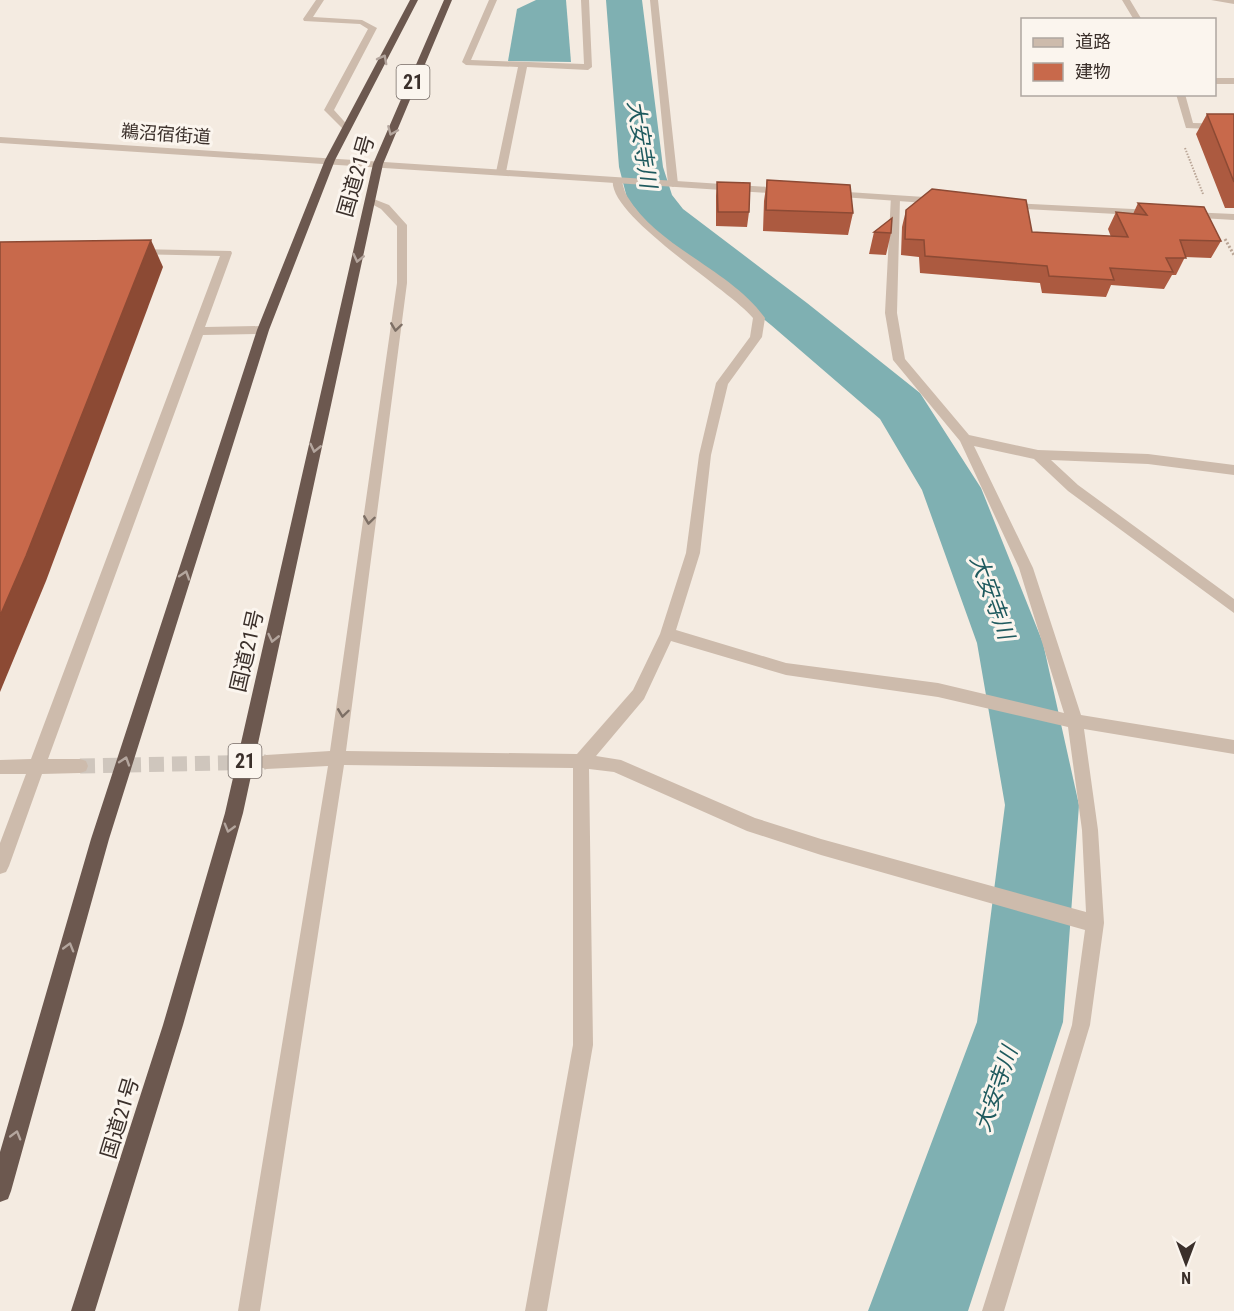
<svg xmlns="http://www.w3.org/2000/svg" width="1234" height="1311" font-family="'Roboto Condensed','Noto Sans JP',sans-serif">
	<style>
		.water { fill: #7fb0b2 }
		.lines { fill: none; stroke-linecap: round; stroke-linejoin: round }
		.river { fill: #7fb0b2; fill-rule: evenodd }
		.minor-tunnel { stroke: #cfc6bd; stroke-width: 15; stroke-dasharray: 15 8; stroke-linecap: butt }
		.path-far1 { stroke: #b9a596; stroke-width: 2; stroke-dasharray: 1.5 1.5; stroke-linecap: butt }
		.path { stroke: #b9a596; stroke-width: 3; stroke-dasharray: 2 2; stroke-linecap: butt }
		.minor { fill: #cdbbac; fill-rule: evenodd }
		.tertiary { fill: #cdbbac; fill-rule: evenodd }
		.trunk { fill: #6c584f; fill-rule: evenodd }
		.wall { fill: #ac5a40 }
		.shaded-wall { fill: #8c4a34 }
		.building { fill: #c8694b; stroke: #8c4a34; stroke-width: 1.5 }
		.oneway { stroke: #b4a69e }
		.oneway2 { stroke: #7d6f65 }
		.labels { text-anchor: middle; dominant-baseline: central; stroke-width: 6; stroke-linejoin: round; paint-order: stroke }
		.far-street-label { font-size: 18px; fill: #3b302b; stroke: #fbf5ee }
		.shield { fill: #fbf5ee; stroke: #756b66; stroke-width: 1.5 }
		.shield-label { font-size: 20px; font-weight: bold; fill: #3b302b }
		.street-label { font-size: 21px; fill: #3b302b; stroke: #fbf5ee }
		.water-label { font-size: 22px; font-style: italic; fill: #1f5a5e; stroke: #fbf5ee }
	</style>
	<rect width="100%" height="100%" fill="#f4ebe1"/>
	<!-- water -->
	<path class="water" d="M536 0H566L571 62 508 61 517 9Z"/>
	<g class="lines">
		<!-- river -->
		<path class="river" d="M606 0H642L663 167 672 195 683 209 807 303 920 393 981 488 1043 643 1079 805 1063 1022 968 1311H868L977 1022 1005 805 977 643 922 490 880 419 771 325 651 229 627 198 619 167Z"/>
		<!-- minor-tunnel -->
		<path class="minor-tunnel" d="M80 766 266 762"/>
		<!-- path-far1 -->
		<path class="path-far1" d="M1185 148 1203 194"/>
		<!-- path -->
		<path class="path" d="M1225 239 1234 255"/>
		<!-- minor -->
		<path class="minor" d="M316 0H324L313 17 362 20 377 28 334 110 351 129 346 132 324 110 368 29 360 24 304 21 303 19Z
			M489 0H497L471 60 584 64 581 0H589L592 67 588 70 527 67 506 172 501 175 496 172 518 67 466 65 462 62Z
			M650 0H658L678 184 673 187 668 184Z
			M1122 0H1130L1142 20H1134Z
			M1211 0H1234V4Z
			M1214 78H1234V84H1214Z
			M1176 94H1185L1193 123 1234 124V130L1186 128Z
			M613 179H621C623 184 624 191 627 196 658 248 730 269 765 318L762 337 728 384 711 455 700 553 676 630 786 663 938 683 1064 713 1019 568 960 441 893 360 885 313 891 196 900 198 897 313 905 359 969 435 1038 450 1148 454 1234 465V475L1148 464 1051 460 1078 485 1234 599V613L1068 491 1034 459 974 446 1033 568 1081 715 1234 740V754L1084 729 1098 830 1104 923 1090 1025 1004 1311H982L1072 1025 1085 930 821 855 747 831 614 772 589 769 593 1045 547 1311H525L573 1045V768L344 765 260 1311H238L328 766 266 769 260 767 258 762 260 757 266 755 330 751 397 283V226L381 209 366 201 371 198 389 205 407 225V283L346 751 577 754 633 690 660 634 686 553 699 455 716 383 750 337 753 318C729 289 606 215 613 179ZM671 641 786 675 938 697 1068 727 1082 830 1086 912 821 839 755 818 621 760 596 756 644 699Z
			M137 249 231 251 232 253 205 327 263 326 269 330 263 334 203 335 48 759H80L86 761 88 766 86 771 80 773 42 774 9 866 6 872 0 874V843L26 774H0V760L31 759 220 256 133 254 132 252Z"/>
		<!-- tertiary -->
		<path class="tertiary" d="M0 137 784 188 789 191 784 194 0 143Z
			M832 191 940 198 945 201 940 204 828 196 827 194Z
			M1009 203 1153 210 1158 213 1153 216 1005 208 1004 206Z
			M1189 212 1234 214V220L1185 217V213Z"/>
		<!-- trunk -->
		<path class="trunk" d="M410 0H418L335 160 269 330 109 839 11 1191 8 1199 0 1202V1152L91 839 257 330 325 160Z
			M444 0H452L383 164 243 813 183 1025 95 1311H71L163 1025 225 813 373 164Z"/>
	</g>
	<!-- wall -->
	<path class="wall" d="M1207 114H1234V208H1225L1196 134Z
		M767 180 853 213 848 235 763 231 764 201Z
		M717 182 749 212 747 227 716 226V196Z
		M1138 203 1221 241 1211 258 1185 257 1176 275H1172L1164 289 1111 285 1106 297 1042 293 1040 283 920 273 919 257 901 255 902 227 906 210 1032 232 1111 237 1108 229 1116 212 1133 214Z
		M874 232 891 233 886 255 869 254Z"/>
	<!-- shaded-wall -->
	<path class="shaded-wall" d="M151 240 163 267 46 581 0 692V616Z"/>
	<!-- building -->
	<path class="building" d="M1207 114H1234V182Z
		M767 180 850 185 853 213 766 210Z
		M717 182 750 183 749 212H718Z
		M932 189 1026 200 1032 232 1128 237 1116 212 1147 215 1138 203 1204 207 1221 241 1180 240 1186 258H1166L1173 272 1110 268 1114 280 1049 276 1047 266 925 256 924 240 905 239 906 210Z
		M892 218 891 233 874 232Z
		M151 240 26 556 0 616V242Z"/>
	<!-- one-way arrows -->
	<defs><path id="oneway-chevron" d="M-2-3.5L2.5 0L-2 3.5" fill="none" stroke-width="1.6" stroke-linecap="round" stroke-linejoin="round" transform="scale(1.5)"/></defs>
	<g class="oneway">
		<use href="#oneway-chevron" transform="translate(383 59) rotate(-62)"/>
		<use href="#oneway-chevron" transform="translate(392 131) rotate(113)"/>
		<use href="#oneway-chevron" transform="translate(358 258) rotate(103)"/>
		<use href="#oneway-chevron" transform="translate(315 448) rotate(103)"/>
		<use href="#oneway-chevron" transform="translate(185 575) rotate(-72)"/>
		<use href="#oneway-chevron" transform="translate(273 638) rotate(103)"/>
		<use href="#oneway-chevron" transform="translate(125 761) rotate(-72)"/>
		<use href="#oneway-chevron" transform="translate(229 828) rotate(106)"/>
		<use href="#oneway-chevron" transform="translate(69 947) rotate(-74)"/>
		<use href="#oneway-chevron" transform="translate(16 1135) rotate(-74)"/>
	</g>
	<g class="oneway2">
		<use href="#oneway-chevron" transform="translate(396 327) rotate(98)"/>
		<use href="#oneway-chevron" transform="translate(369 520) rotate(98)"/>
		<use href="#oneway-chevron" transform="translate(343 713) rotate(98)"/>
	</g>
	<g class="labels">
		<!-- far-street labels -->
		<g class="far-street-label">
			<text transform="translate(166 134) rotate(4)">鵜沼宿街道</text>
		</g>
		<!-- shield labels -->
		<g class="shield">
			<rect x="396.5" y="65" width="33" height="34" rx="4.5"/>
			<rect x="228.5" y="744" width="33" height="34" rx="4.5"/>
		</g>
		<g class="shield-label">
			<text x="413" y="82">21</text>
			<text x="245" y="761">21</text>
		</g>
		<!-- street labels -->
		<g class="street-label">
			<text transform="translate(356 176) rotate(-74)">国道21号</text>
			<text transform="translate(247 651) rotate(-77)">国道21号</text>
			<text transform="translate(120 1118) rotate(-73)">国道21号</text>
		</g>
		<!-- water labels -->
		<g class="water-label">
			<text transform="translate(642 144) rotate(81)">大安寺川</text>
			<text transform="translate(992 597) rotate(70)">大安寺川</text>
			<text transform="translate(996 1089) rotate(-71)">大安寺川</text>
		</g>
	</g>
	<!-- legend -->
	<rect x="1021" y="18" width="195" height="78" fill="#fbf5ee" stroke="#aea6a0" stroke-width="1.5"/>
	<rect x="1033" y="38" width="30" height="9" fill="#cdbbac" stroke="#aea6a0" stroke-width="1.5"/>
	<text x="1075" y="48" font-size="18" fill="#3b302b">道路</text>
	<rect x="1033" y="63" width="30" height="18" fill="#c8694b" stroke="#aea6a0" stroke-width="1.5"/>
	<text x="1075" y="78" font-size="18" fill="#3b302b">建物</text>
	<!-- north arrow -->
	<g transform="translate(1186 1263) rotate(180)" stroke="#fbf5ee" stroke-width="4.5" paint-order="stroke">
	<path d="M0-4.5L10 22L0 15L-10 22Z" fill="#3b302b"/>
	<text y="-9" font-size="16" font-weight="bold" text-anchor="middle" fill="#3b302b">N</text>
	</g>
</svg>
